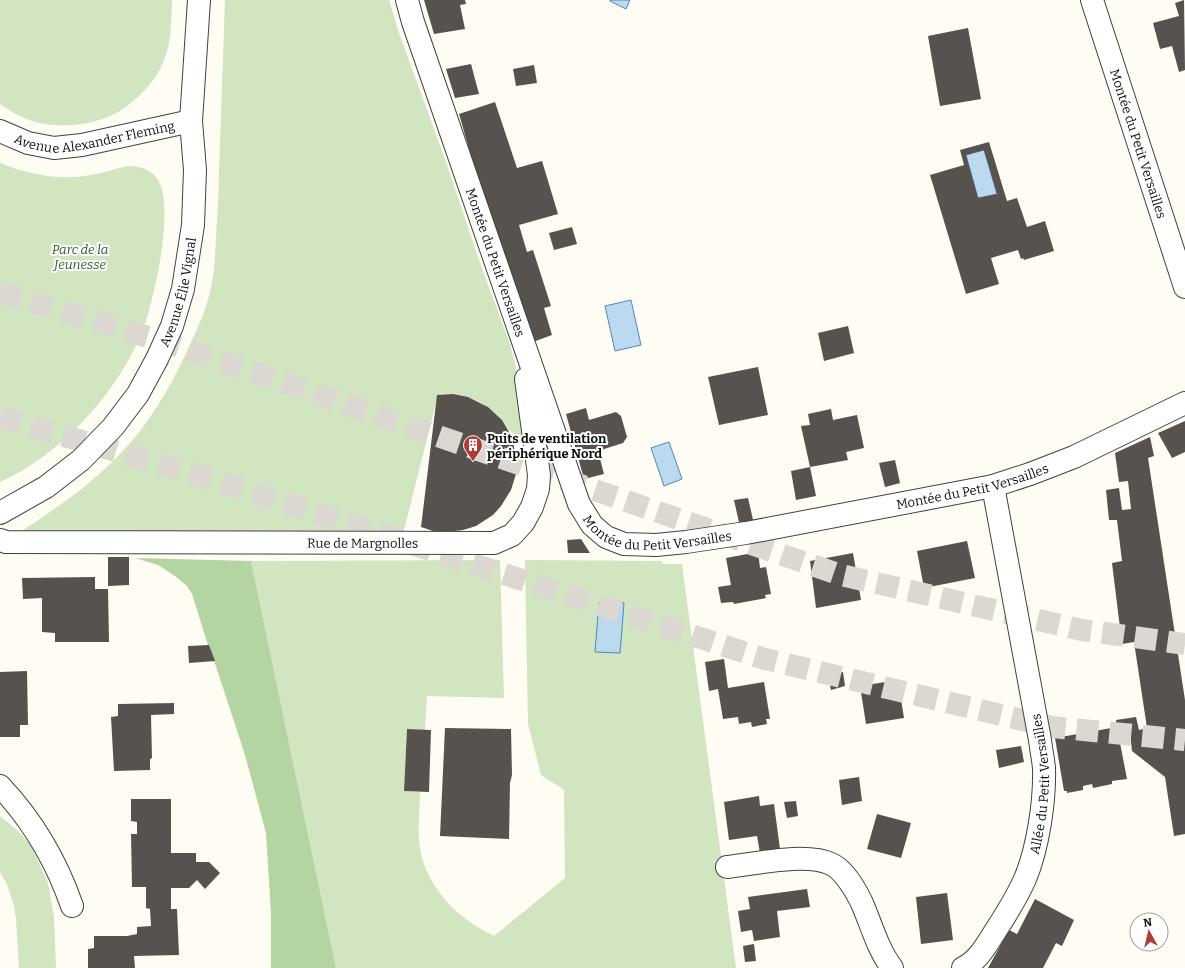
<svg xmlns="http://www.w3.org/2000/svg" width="1185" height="968" font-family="Bitter,serif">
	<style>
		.green { fill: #d0e5c0 }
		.forest { fill: #b4d4a1 }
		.water { fill: #bdd9ef; stroke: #4d88be }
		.building { fill: #57524d; fill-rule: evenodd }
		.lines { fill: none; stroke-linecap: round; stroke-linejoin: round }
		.highway-tunnel { stroke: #dad8d1; stroke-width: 22; stroke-dasharray: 22 11; stroke-linecap: butt }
		.minor-casing { stroke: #424242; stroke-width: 24 }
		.minor { stroke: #fff; stroke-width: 22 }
		.labels { text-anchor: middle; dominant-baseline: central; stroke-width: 4; stroke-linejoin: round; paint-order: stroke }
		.street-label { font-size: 13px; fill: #0f0f0f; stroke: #fff }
		.park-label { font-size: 13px; font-style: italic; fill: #2e6027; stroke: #fff }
		.poi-label { font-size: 13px; font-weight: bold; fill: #0f0f0f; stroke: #fff; text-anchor: start }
	</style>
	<rect width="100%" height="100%" fill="#fefcf3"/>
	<!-- green -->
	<path class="green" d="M0 0H172C171 20 172 41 164 60 159 74 150 85 140 95 135 99 131 103 126 107 101 125 62 130 32 121 21 117 10 111 0 104Z
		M225 0H389L399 33 445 159 480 263 509 341 515 363 524 427V441C518 436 512 433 507 428 503 424 501 419 497 415 480 398 461 394 438 395L436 403 403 534H17C54 510 91 485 121 453 148 425 170 388 186 353 197 330 208 307 212 282 215 268 215 253 216 239 217 216 219 194 219 172 221 114 223 57 225 0Z
		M0 163C27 174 56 180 85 176 100 174 114 169 128 166 142 166 155 171 160 184 173 213 155 294 145 324 136 349 122 373 107 393 79 430 42 463 0 482Z
		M500 560 504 698 427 696 425 730 407 729 404 791 420 792C420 807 418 823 419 839 421 874 444 905 473 924 480 929 487 932 494 936L565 878 564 790 541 775 528 724 525 560 661 561 663 564H682L736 968H336L251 561Z
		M0 816 18 831 31 845 48 883 54 917 56 968H19L16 919 14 906 7 884 0 872Z"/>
	<!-- forest -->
	<path class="forest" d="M135 558 251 561 336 968H271V912L266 833 245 755 209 645H208L192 594 187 586 175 576 158 565Z"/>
	<!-- water -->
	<path class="water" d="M610 0H630L626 9 610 1Z
		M984 150 997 194 978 198 966 155Z
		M631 300 641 345 615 351 605 306Z
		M669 442 682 479 664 486 651 448Z
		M599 602 624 603 620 653 595 652Z"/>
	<!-- building -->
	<path class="building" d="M424 0H465L466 4 460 5 465 29 434 34Z
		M1184 0 1185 70 1179 72 1172 46 1160 49 1153 23 1179 16 1175 3Z
		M968 28 981 99 940 106 928 36Z
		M471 64 479 94 455 98 446 69Z
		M534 65 537 83 516 86 513 69Z
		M495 102 517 168 542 161 558 214 519 225 527 252 533 250 551 306 544 308 552 335 533 342 478 180 459 114Z
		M989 142 1007 201 1017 198 1027 227 1045 221 1054 251 1024 260 1023 258 1021 259 1018 250 991 258 999 284 966 294 930 175 964 165 960 150ZM984 150 997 194 978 198 966 155Z
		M572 227 577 244 554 250 549 233Z
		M848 326 854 353 824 361 818 333Z
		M758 367 768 415 719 425 708 377Z
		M453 394 468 397 488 407 502 420 509 432 513 441 516 459V474L511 490 501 506 493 515 476 526 463 530 446 532 433 531 421 527 437 395Z
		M586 408 589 420 616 412 621 416 627 437 623 443 598 451 604 474 584 479 566 414Z
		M831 409 833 420 857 415 864 448 846 452 848 460 810 467 801 426 810 425 808 414Z
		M1185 421V452L1172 458 1158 433Z
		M1150 437 1154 456 1148 458 1185 700V834L1174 836 1165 777 1132 751 1129 725 1117 727 1116 720 1136 717 1139 730 1147 728 1134 642 1122 644 1112 563 1122 561 1117 520H1109L1106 490 1119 488 1122 510 1131 509 1128 481 1119 482 1115 453Z
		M895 460 900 483 885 487 879 463Z
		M810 467 816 496 796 500 791 471Z
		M748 498 754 524 740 527 734 500Z
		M581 539 590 553H568L567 540Z
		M967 541 975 578 924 588 917 551Z
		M758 552 760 568 766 567 771 594 765 595 766 598 734 604 733 602 721 603 718 587 731 585 726 558Z
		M853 553 861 600 816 608 810 561Z
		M108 557H129V585L108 586Z
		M95 577V589H108L109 642H55V633L42 632V598L23 599 22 578Z
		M209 645 215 661 189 663 188 646Z
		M724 659 728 688 764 682 770 719H766L767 724 752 727 751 722 739 724 738 717 723 719 718 689 709 691 705 662Z
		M27 671 28 725H20V737H0V672Z
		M843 672 845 686 831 690 828 675Z
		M898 680 904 718 866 724 860 686Z
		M174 703V714L151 715 152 758 150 759V770L114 771 111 717 118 716V704Z
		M1117 727 1127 779 1112 781V784L1093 788 1092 784 1083 786V790L1067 793V791H1064L1055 738Z
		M445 728 511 729 512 775 510 783 509 839 440 836Z
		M407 729 431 730 429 792 404 791Z
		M1021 746 1024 762 999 768 996 750Z
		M859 777 862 801 842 805 839 780Z
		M759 796 760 806 774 804 780 849 760 853 757 836 729 840 724 802Z
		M131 799H171V853H196V862H209L220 873 205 889 197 880 189 888H171V909H177L179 955 134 956 135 968H88V949L94 948V936H127L137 934V927L151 926 150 909 146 908V887H132L131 834H137V822L131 821Z
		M796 801 798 816 787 818 784 802Z
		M877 814 911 823 901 858 867 849Z
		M807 889 810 907 777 911 780 937 754 941 752 930 741 932 738 911 750 909 748 897Z
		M947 893 953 940 921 944 916 897Z
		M1035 899 1074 920 1062 946 1056 943 1043 968H988L1009 930 1017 934Z
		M754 944 756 961 745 962 743 946Z"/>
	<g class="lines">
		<!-- highway-tunnel -->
		<path class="highway-tunnel" d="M0 292 174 345 841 575 1082 630 1185 644
			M0 417 221 482 765 659 1052 727 1185 740"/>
		<defs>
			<g id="minor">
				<path id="s1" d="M407 0 413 22 579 504 592 525 606 537 624 544 656 545 686 542 746 533 993 486 1030 474 1074 457 1185 403"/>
				<path id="s2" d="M1092 0 1185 287"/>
				<path id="s3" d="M0 131 28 143 54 148 82 145 191 121"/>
				<path id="s4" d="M0 513 46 487 81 460 113 427 138 394 157 359 172 326 183 289 193 225 195 170 191 121 199 0"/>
				<path id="s5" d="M0 540 6 542 494 543 512 535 523 523 532 507 538 489 539 475 526 379"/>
				<path d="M0 786C34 822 56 860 72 906"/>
				<path d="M727 867C755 864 806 852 831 864 843 869 855 889 861 901 871 923 877 948 892 968"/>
				<path id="s6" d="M963 968C979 960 987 944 996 930 1007 913 1017 897 1025 879 1038 848 1045 801 1044 768 1043 758 1041 749 1040 740L993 486"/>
			</g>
		</defs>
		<!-- minor casing -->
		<use href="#minor" class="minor-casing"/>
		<!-- minor -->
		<use href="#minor" class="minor"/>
	</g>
	<!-- icons -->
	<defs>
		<symbol id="building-pin" viewBox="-11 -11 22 30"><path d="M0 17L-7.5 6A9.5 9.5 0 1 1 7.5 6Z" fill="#b03b37" stroke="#fff"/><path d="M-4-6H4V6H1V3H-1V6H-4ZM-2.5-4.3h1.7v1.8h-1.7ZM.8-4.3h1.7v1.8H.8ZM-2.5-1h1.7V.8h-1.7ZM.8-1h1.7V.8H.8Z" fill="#fff"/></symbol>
	</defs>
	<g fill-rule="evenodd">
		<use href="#building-pin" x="462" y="434" width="22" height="30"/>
	</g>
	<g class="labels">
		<!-- street labels -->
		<g class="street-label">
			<text stroke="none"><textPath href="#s3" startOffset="98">Avenue Alexander Fleming</textPath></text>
			<text stroke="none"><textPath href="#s2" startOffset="151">Montée du Petit Versailles</textPath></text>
			<text stroke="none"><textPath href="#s1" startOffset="277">Montée du Petit Versailles</textPath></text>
			<text stroke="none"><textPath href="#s4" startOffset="295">Avenue Élie Vignal</textPath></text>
			<text stroke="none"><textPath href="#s1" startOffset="949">Montée du Petit Versailles</textPath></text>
			<text stroke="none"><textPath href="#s1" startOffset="625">Montée du Petit Versailles</textPath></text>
			<text stroke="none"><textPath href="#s5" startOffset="363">Rue de Margnolles</textPath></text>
			<text stroke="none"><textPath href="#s6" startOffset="207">Allée du Petit Versailles</textPath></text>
		</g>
		<!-- park labels -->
		<g class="park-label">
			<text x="80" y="249">Parc de la<tspan x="80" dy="15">Jeunesse</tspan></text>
		</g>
		<!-- poi labels -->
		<g class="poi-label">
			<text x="487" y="438">Puits de ventilation<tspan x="487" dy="15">périphérique Nord</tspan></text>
		</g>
	</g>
	<!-- north arrow -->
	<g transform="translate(1149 932) rotate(352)"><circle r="19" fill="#ffffff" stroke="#9f9f9f"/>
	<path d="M0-3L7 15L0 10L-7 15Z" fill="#b03b37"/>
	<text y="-6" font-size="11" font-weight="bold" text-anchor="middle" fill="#0f0f0f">N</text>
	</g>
</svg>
